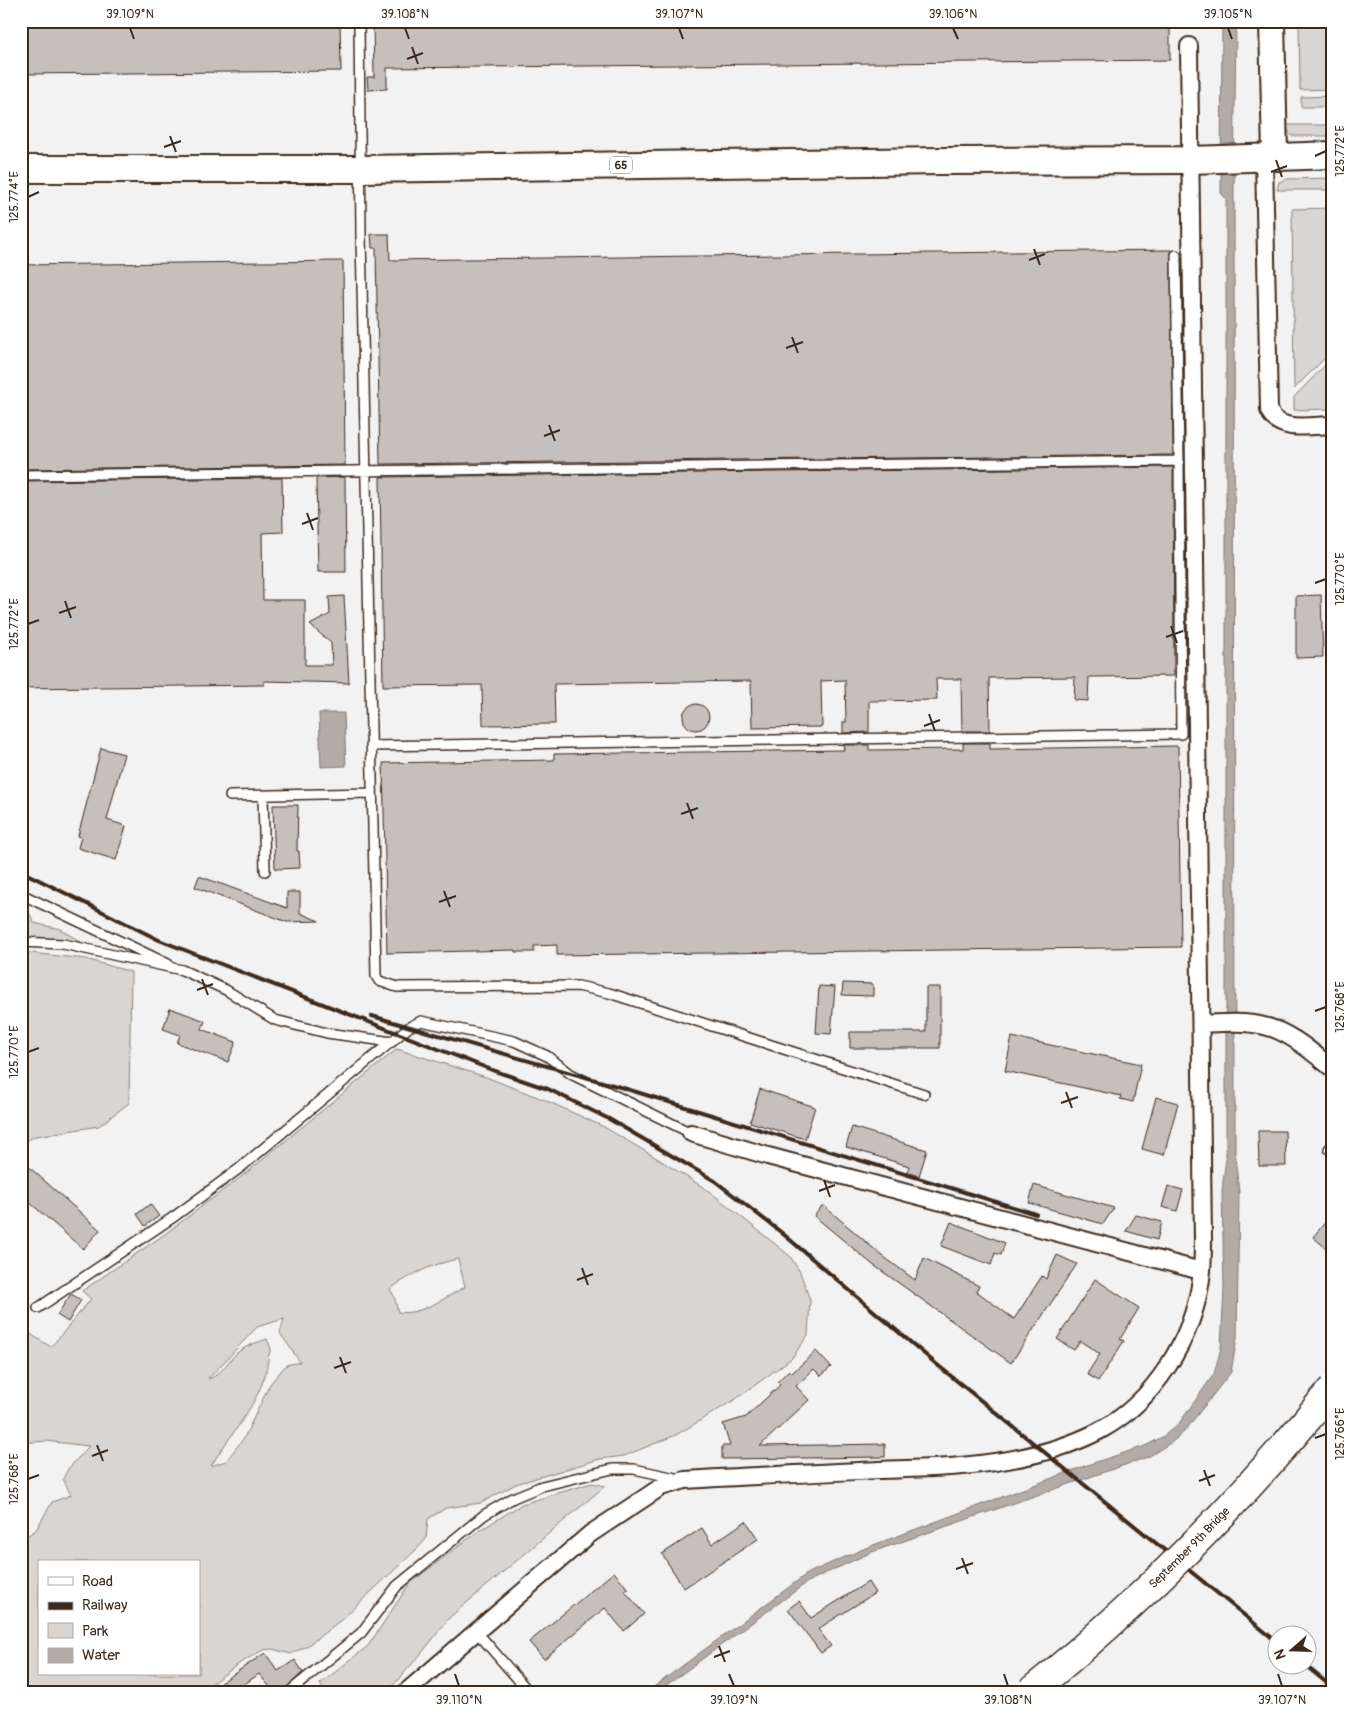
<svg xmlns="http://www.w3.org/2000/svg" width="1354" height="1713" font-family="Pangolin,sans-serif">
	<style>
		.green { fill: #d8d5d2; stroke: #8a8078; fill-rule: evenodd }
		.water { fill: #b2aba7; stroke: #827770 }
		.building { fill: #c6c0bd; stroke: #3b2a1e }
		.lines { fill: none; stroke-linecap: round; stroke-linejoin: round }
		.lane-casing { stroke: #3b2a1e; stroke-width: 12 }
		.street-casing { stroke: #3b2a1e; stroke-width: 20 }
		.secondary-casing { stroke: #3b2a1e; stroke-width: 28 }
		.primary-casing { stroke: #3b2a1e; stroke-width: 30 }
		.lane { stroke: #fff; stroke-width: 9 }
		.street { stroke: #fff; stroke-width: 16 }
		.secondary { stroke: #fff; stroke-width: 24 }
		.primary { stroke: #fff; stroke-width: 26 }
		.rail { stroke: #3b2a1e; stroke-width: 4 }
		.highway-bridge-casing { stroke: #3b2a1e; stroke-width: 31; stroke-linecap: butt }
		.highway-bridge { stroke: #fff; stroke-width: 28 }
		.ticks { fill: none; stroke: #3b2a1e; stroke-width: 2 }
		.labels { text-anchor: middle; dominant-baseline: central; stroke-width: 4; stroke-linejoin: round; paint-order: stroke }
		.shield { fill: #fff; stroke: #766a62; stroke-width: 1 }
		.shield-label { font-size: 11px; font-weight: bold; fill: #3b2a1e }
		.street-label { font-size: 12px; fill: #3b2a1e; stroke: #fff }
		.neatline { fill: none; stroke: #3b2a1e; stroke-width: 2 }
		.ticks-label { font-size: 12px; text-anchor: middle; fill: #3b2a1e }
	</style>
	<rect width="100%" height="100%" fill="#f3f2f2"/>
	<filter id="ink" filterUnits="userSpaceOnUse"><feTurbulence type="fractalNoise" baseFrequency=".02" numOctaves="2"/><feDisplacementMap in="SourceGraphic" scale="10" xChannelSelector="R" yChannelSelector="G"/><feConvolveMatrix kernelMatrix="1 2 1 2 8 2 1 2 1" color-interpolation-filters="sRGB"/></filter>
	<g filter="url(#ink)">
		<!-- green -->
		<path class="green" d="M1299 21H1333V89L1300 90Z
			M1333 96V107H1301V97Z
			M1286 125H1333V136H1293L1290 135Z
			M1333 178V190H1277L1279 182 1287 179Z
			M1333 208V350L1294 389 1292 209Z
			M1333 357V409L1294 410V397Z
			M21 907 29 912 34 923 60 929 81 942 21 938Z
			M21 952 86 959 131 972 129 1103 99 1126 36 1136 21 1143Z
			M397 1049 486 1077 545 1100 604 1127 655 1157 709 1191 790 1256 800 1272 810 1300 808 1335 792 1358 736 1399 676 1435 624 1456 600 1459 516 1484 481 1503 446 1508 428 1519 426 1539 417 1549 341 1620 307 1646 291 1654 272 1649 263 1650 240 1663 200 1692H21V1540L36 1530 52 1502 71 1495 63 1479 68 1469 89 1446 46 1441 21 1443V1328L51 1347 91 1299 82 1291 165 1234 245 1174ZM458 1259 465 1287C445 1297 421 1316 398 1312L394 1296 390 1289C412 1274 432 1264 458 1259ZM284 1319 280 1333 300 1362 286 1365 270 1384 244 1438 226 1461 211 1466C229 1436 255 1409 265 1375 268 1366 267 1358 271 1349L267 1339C259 1342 248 1345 241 1350 228 1358 222 1376 208 1379L257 1327ZM39 1562H199V1674H39Z
			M592 1483 605 1486 450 1617 421 1654 387 1692H325L320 1684 368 1646 410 1583 476 1533 522 1504Z"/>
		<!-- water -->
		<path class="water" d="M1222 21H1236L1234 187 1235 1156 1239 1192 1237 1338 1231 1372 1184 1432 1172 1442 1148 1457 872 1552 809 1581 657 1692H647L808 1573 868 1547 1090 1464 1145 1446 1164 1436 1180 1422 1214 1374 1221 1348 1224 1288 1222 1190 1226 1158V199L1221 193Z
			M319 713H344L346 766 321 767Z"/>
		<!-- building -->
		<path class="building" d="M21 21H340L341 71 21 74Z
			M373 21H1170V60L387 68V89L368 90 367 77H374Z
			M371 234H389L390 260 1171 250 1173 455 380 464 376 248H372Z
			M343 261 345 465 21 469V265Z
			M1173 467 1174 676 1089 677 1088 701 1074 700 1075 677 989 678 990 731H962L961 679H936L937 700 869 701V732L843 733V722H846L845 680 821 681 822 727 752 728 751 681 554 684 555 724 483 725 482 685 383 686 380 477Z
			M345 477 346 572H318L316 478Z
			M282 478 283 532 262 533 263 600H305V665H332L331 643 310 625 330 614 329 597 344 596 349 683 264 681V685L21 688V481Z
			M1321 595 1323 657 1296 658V596Z
			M683 717a13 13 0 1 1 26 0a13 13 0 1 1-26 0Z
			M963 743H990V749L1178 746 1181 947 557 955V945L534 946V952H515V950L387 953 383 763 554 760V754L844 750 843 745H869V750L963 749Z
			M101 748 124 754 107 820 126 826 116 860 78 848 81 837 78 836Z
			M273 805H298L297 851H299L300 868 275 869Z
			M199 876 287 908V892H300V913L319 921 287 922 195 887Z
			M843 983 873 984V996L842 995Z
			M819 986 835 987 831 1034 816 1033Z
			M926 987H940V1048H850V1032H926Z
			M170 1008 205 1021 202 1029 236 1042 228 1062 177 1043 180 1035 163 1029Z
			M1012 1037 1141 1064 1133 1102 1120 1099 1121 1096 1005 1071Z
			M760 1089 815 1107 805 1139 750 1122Z
			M1156 1097 1178 1103 1164 1155 1142 1149Z
			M852 1127 927 1150 919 1176 907 1172 909 1166 846 1147Z
			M1258 1131H1285L1286 1166H1259Z
			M29 1167 100 1230 83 1249 21 1195V1175Z
			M1034 1185 1114 1208 1103 1224 1029 1203Z
			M1168 1186 1183 1190 1177 1211 1162 1207Z
			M150 1204 159 1216 145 1226 137 1214Z
			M823 1205 880 1254 915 1280 924 1258 979 1286 976 1291 1014 1319 1042 1276 1046 1279 1057 1255 1077 1264 1011 1363 872 1264 814 1216Z
			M1333 1213V1254L1313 1237Z
			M1136 1215 1162 1222 1157 1240 1126 1231Z
			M951 1222 1005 1243 1001 1255 995 1253 991 1265 941 1246Z
			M1095 1279 1139 1308 1120 1339 1124 1341 1098 1381 1087 1374 1100 1354 1080 1341 1074 1350 1057 1339Z
			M71 1294 81 1300 68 1322 57 1315Z
			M816 1351 831 1367 821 1376 814 1369 796 1386 809 1400 760 1446 885 1444V1457L722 1459V1446H730L723 1424 746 1417 780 1385 777 1382 789 1370 792 1373Z
			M746 1521 758 1539 684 1588 662 1554 702 1528 712 1544Z
			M614 1572 628 1589 625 1591 644 1614 624 1631 605 1608 544 1659 529 1642Z
			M868 1582 875 1593 818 1629 831 1646 821 1653 788 1609 799 1601 811 1618Z
			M265 1653 278 1671 295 1660 303 1672 282 1692H274L259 1674 233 1692H207Z"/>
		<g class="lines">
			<defs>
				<path id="lane" d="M359 21 361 235 376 976 379 981 397 987 578 986 609 993 924 1094
					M1176 255 1179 461
					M21 475 1179 461 1181 734 371 746
					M230 796 372 793
					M263 796 265 871
					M21 894 168 964
					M21 942 63 944 182 970 226 990 275 1020 327 1033 392 1042
					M1333 1145 1329 1149 1333 1152
					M38 1308 175 1216 240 1168 409 1027 421 1021 514 1041 547 1056 571 1074 691 1133
					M476 1631 529 1692
					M289 1692 361 1633 397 1586 484 1515 513 1498 542 1486 612 1469H634L680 1479"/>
				<path id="street" d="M1264 156 1269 410C1278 434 1312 425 1333 425
					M1201 1024C1222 1023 1243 1021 1264 1026 1289 1031 1313 1053 1333 1069
					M691 1133 768 1156 1201 1271
					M406 1692 590 1534 661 1487 685 1480C749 1476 814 1473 878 1470 916 1469 957 1468 995 1462 1030 1457 1068 1447 1099 1431 1154 1402 1193 1339 1201 1279 1203 1266 1203 1253 1203 1241L1189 46"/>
				<path id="secondary" d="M1272 21 1275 156"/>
				<path id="primary" d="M21 169H361L942 161 1190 160 1333 155"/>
			</defs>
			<!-- lane casing -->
			<use href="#lane" class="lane-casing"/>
			<!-- street casing -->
			<use href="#street" class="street-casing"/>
			<!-- secondary casing -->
			<use href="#secondary" class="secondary-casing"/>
			<!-- primary casing -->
			<use href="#primary" class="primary-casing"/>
			<!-- lane -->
			<use href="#lane" class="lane"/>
			<!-- street -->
			<use href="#street" class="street"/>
			<!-- secondary -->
			<use href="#secondary" class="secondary"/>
			<!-- primary -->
			<use href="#primary" class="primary"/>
			<!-- rail -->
			<path class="rail" d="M21 871 159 940 492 1070 548 1089 609 1119 715 1181 782 1233 935 1363 1276 1641
				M372 1016 620 1087 1036 1214
				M1306 1666 1333 1688"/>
			<defs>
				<g id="highway-bridge">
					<path id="s1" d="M1030 1692C1142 1602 1243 1499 1333 1388"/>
				</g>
			</defs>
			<!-- highway-bridge casing -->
			<use href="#highway-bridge" class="highway-bridge-casing"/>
			<!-- highway-bridge -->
			<use href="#highway-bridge" class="highway-bridge"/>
		</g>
	</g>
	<!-- ticks -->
	<path class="ticks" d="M130 28 134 39M405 28 409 39M679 28 683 39M953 28 958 39M1228 28 1232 39M412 47 418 64M407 59 423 53M170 136 176 152M164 147 181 141M1315 156 1326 151M1276 160 1282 177M1271 172 1287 166M28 197 39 192M1034 249 1040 265M1029 260 1045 254M792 337 798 353M786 348 803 342M549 425 555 441M544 436 560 430M307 513 313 530M302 524 318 518M1315 583 1326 579M65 601 71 618M59 613 76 607M28 624 39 620M1171 626 1177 643M1166 637 1183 631M929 714 935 731M924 726 940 720M687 803 693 819M681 814 698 808M444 891 450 907M439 902 456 896M202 979 208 995M197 990 213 984M1315 1011 1326 1007M28 1052 39 1048M1066 1092 1072 1108M1061 1103 1078 1097M824 1180 830 1197M819 1191 835 1185M582 1268 588 1285M577 1280 593 1274M340 1357 346 1373M334 1368 351 1362M1315 1438 1326 1434M97 1445 103 1461M92 1456 108 1450M1204 1470 1210 1486M28 1479 39 1475M1199 1481 1215 1475M962 1558 968 1574M956 1569 973 1563M719 1646 725 1662M714 1657 730 1651M455 1674 459 1686M729 1674 734 1686M1004 1674 1008 1686M1278 1674 1282 1686"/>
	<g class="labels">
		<!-- shield labels -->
		<rect class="shield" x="610" y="156.5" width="22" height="17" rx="4"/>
		<g class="shield-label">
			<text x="621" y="165">65</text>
		</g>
		<!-- street labels -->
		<g class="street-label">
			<text stroke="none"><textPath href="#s1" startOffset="215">September 9th Bridge</textPath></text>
		</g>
	</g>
	<!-- margin -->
	<rect width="1354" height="1713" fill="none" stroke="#fff" stroke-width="55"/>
	<!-- legend -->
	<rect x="38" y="1560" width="162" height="115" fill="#ffffff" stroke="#b1aaa5"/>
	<rect x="48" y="1577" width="25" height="8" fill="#ffffff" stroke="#b1aaa5"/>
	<text x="82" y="1586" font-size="15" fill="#3b2a1e">Road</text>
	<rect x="48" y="1602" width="25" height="8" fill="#3b2a1e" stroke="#b1aaa5"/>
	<text x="82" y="1610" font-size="15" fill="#3b2a1e">Railway</text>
	<rect x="48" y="1623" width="25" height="15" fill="#d8d5d2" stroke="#b1aaa5"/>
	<text x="82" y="1636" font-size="15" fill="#3b2a1e">Park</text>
	<rect x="48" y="1648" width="25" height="15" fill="#b2aba7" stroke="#b1aaa5"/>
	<text x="82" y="1660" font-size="15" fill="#3b2a1e">Water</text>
	<!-- north arrow -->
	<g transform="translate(1292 1650) rotate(250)"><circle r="24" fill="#ffffff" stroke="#b1aaa5"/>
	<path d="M0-4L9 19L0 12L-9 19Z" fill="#3b2a1e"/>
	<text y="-8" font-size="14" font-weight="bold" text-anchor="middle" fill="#3b2a1e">N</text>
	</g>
	<rect x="28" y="28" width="1298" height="1658" class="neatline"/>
	<g class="ticks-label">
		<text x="130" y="18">39.109°N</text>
		<text x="405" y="18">39.108°N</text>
		<text x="679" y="18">39.107°N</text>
		<text x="953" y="18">39.106°N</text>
		<text x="1228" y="18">39.105°N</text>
		<text transform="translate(1340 151) rotate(-90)" y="4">125.772°E</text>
		<text transform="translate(14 197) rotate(-90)" y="4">125.774°E</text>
		<text transform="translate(1340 579) rotate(-90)" y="4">125.770°E</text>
		<text transform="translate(14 624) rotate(-90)" y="4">125.772°E</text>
		<text transform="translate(1340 1007) rotate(-90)" y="4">125.768°E</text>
		<text transform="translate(14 1052) rotate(-90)" y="4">125.770°E</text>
		<text transform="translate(1340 1434) rotate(-90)" y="4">125.766°E</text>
		<text transform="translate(14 1479) rotate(-90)" y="4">125.768°E</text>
		<text x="459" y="1704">39.110°N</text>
		<text x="734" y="1704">39.109°N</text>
		<text x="1008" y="1704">39.108°N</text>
		<text x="1282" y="1704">39.107°N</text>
	</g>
</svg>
